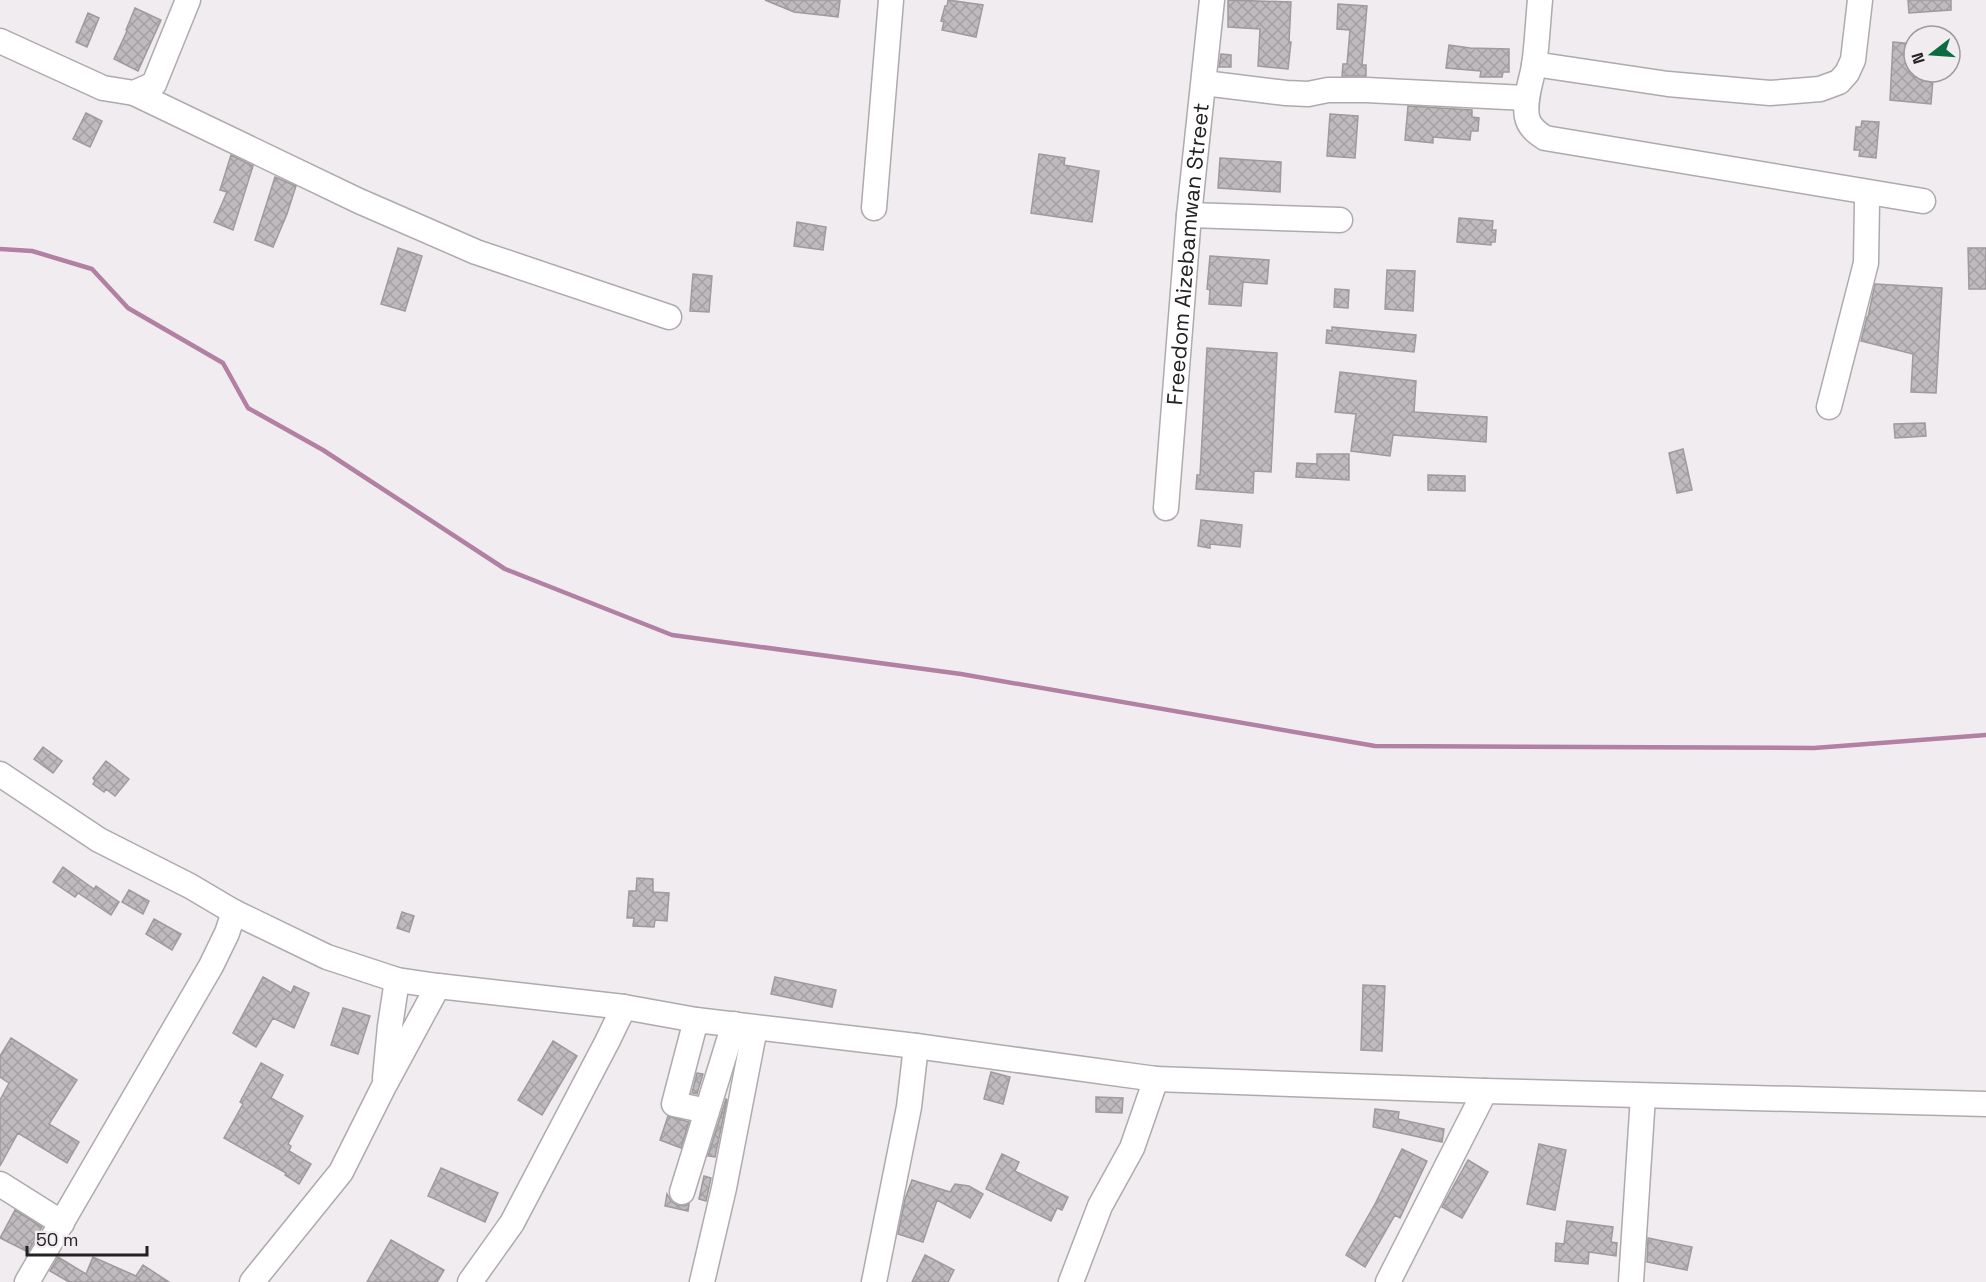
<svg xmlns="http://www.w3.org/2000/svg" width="1986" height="1282" font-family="'Space Grotesk',sans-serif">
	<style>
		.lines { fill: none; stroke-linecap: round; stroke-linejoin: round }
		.stream { stroke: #b180a3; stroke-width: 4.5 }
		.building { fill: url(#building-cross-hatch); stroke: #9e9a9d; stroke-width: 1.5 }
		.minor-casing { stroke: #aeaaad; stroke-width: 27 }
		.minor { stroke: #fff; stroke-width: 24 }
		.labels { text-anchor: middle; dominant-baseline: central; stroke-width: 4.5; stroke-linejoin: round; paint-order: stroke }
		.street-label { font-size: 22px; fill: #232122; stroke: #f1ecef }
	</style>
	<defs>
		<pattern id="building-cross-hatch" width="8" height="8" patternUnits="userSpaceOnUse" patternTransform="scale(1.5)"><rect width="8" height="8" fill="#bebabd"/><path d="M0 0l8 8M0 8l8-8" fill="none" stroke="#a3a0a2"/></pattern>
	</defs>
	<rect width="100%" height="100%" fill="#f1ecef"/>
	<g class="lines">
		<!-- stream -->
		<path class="stream" d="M0 249 32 251 92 269 128 308 223 363 248 408 323 450 505 569 672 635 961 674 1375 746 1814 748 1986 735"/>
	</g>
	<!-- building -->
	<path class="building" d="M765 0H840L838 17 794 12Z
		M948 0 983 5 976 37 942 30 944 22 941 21 945 6H947Z
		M1228 0 1291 2 1289 42H1291L1288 69 1258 66 1260 29 1228 27Z
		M1908 0H1951V10L1909 13Z
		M1338 4 1367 6 1362 65H1366V76H1342L1343 64H1347L1350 30 1337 29Z
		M135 8 161 20 138 71 114 59 127 31 126 30Z
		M88 13 99 18 87 47 76 42Z
		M1893 42 1914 44V77L1933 79 1931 104 1890 100Z
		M1449 45 1470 48 1509 49V72H1503L1502 77H1480L1481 71 1446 68Z
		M1221 54 1231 55V67H1219Z
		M1408 106 1472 110V117L1479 118 1478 131H1471L1470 140 1433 137V143L1405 140Z
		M86 113 102 121 90 147 73 139Z
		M1330 114 1358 116 1355 158 1327 156Z
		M1862 121 1879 122 1876 158 1859 156 1860 150H1854L1856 127H1861Z
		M1039 154 1065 158 1064 165 1099 171 1092 222 1031 213Z
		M231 155 253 166 233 230 214 222 227 192 220 190Z
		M1220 158 1281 162 1280 192 1218 188Z
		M275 177 296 186 287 214 273 247 255 240Z
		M1459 218 1493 221 1492 230H1496L1495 242H1491V245L1457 242Z
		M797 222 826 227 823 250 794 246Z
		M398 248 422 256 405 311 381 304Z
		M1968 248H1986V289H1969Z
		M1210 256 1269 260 1267 284 1243 282 1241 306 1209 304 1210 290 1207 289Z
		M1387 270 1415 271 1413 311 1385 309Z
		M693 274 712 276 709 312 690 311Z
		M1875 284 1942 288 1936 393 1911 392 1913 354 1861 341 1867 317H1868Z
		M1335 289 1349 290 1348 308 1334 307Z
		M1332 327 1416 335 1414 352 1326 343 1327 330 1332 331Z
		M1207 348 1277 353 1271 472 1254 471 1253 493 1196 489 1197 475H1200Z
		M1340 372 1416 381 1414 412 1487 417 1486 442 1393 435 1390 456 1351 451 1356 414 1335 412Z
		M1925 423 1926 436 1895 438 1894 424Z
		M1683 449 1692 490 1677 493 1669 453Z
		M1317 454H1349V480L1296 477 1297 463 1317 464Z
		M1428 475 1465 476V491L1428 490Z
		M1201 520 1242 525 1240 547 1210 544V548L1198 546Z
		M43 747 62 761 53 773 34 759Z
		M106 761 129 779 115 796 106 789 104 792 93 784 95 781 93 778Z
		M63 867 94 889 96 886 119 902 111 915 78 893 75 897 53 882Z
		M637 878 653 879V892L669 893 667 921 655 920 654 927 633 926 634 918H627L629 891H636Z
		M129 890 149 901 143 914 122 902Z
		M402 912 414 916 409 932 397 928Z
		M154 919 181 934 172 950 146 934Z
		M263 977 291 993 294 986 309 993 294 1028 273 1018 256 1047 233 1033Z
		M775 977 836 990 832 1007 771 994Z
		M1363 985 1385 986 1382 1051 1361 1050Z
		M343 1008 370 1016 358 1054 331 1045Z
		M11 1038 77 1080 49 1124 79 1142 67 1163 18 1133 0 1166V1100L9 1083 0 1077V1056Z
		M553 1041 577 1056 542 1115 518 1100Z
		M261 1063 283 1075 271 1098 303 1116 288 1144 291 1146 289 1151 311 1164 299 1184 285 1175 286 1173 224 1138 243 1104 240 1102Z
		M991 1072 1010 1077 1003 1104 984 1099Z
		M697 1073 703 1074 697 1094 692 1093Z
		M1096 1097 1123 1098 1122 1113 1096 1112Z
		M726 1099 727 1100 715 1157 708 1156Z
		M1375 1109 1399 1112 1398 1119 1444 1129 1442 1142 1373 1127Z
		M668 1116 689 1122 681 1148 660 1140Z
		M1539 1144 1566 1150 1555 1210 1527 1204Z
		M1402 1149 1427 1161 1400 1218 1395 1215 1365 1267 1346 1255 1375 1204Z
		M1002 1154 1019 1162 1015 1171 1068 1197 1062 1210 1057 1208 1051 1221 986 1189Z
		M1468 1160 1488 1172 1462 1218 1442 1207Z
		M441 1168 498 1193 485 1222 428 1196Z
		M704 1176 711 1178 706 1201 699 1199Z
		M912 1180 950 1192 955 1184 969 1186 983 1194 970 1218 937 1200 923 1242 898 1234 905 1199Z
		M667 1194 671 1201 677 1205 685 1206 689 1204 688 1211 665 1206Z
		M15 1210 42 1227 28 1252 0 1238Z
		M1567 1221 1613 1227 1611 1242 1617 1243 1616 1256 1589 1252 1588 1264 1555 1261 1556 1243 1564 1244Z
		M1648 1238 1692 1247 1687 1270 1647 1262Z
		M391 1240 444 1270 437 1282H367Z
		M925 1255 954 1270 948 1282H912Z
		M58 1257 86 1274 93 1257 136 1276 143 1265 169 1282H69L50 1271Z"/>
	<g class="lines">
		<defs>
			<g id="minor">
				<path d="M1540 0C1538 22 1537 44 1534 66 1531 82 1524 100 1527 117 1529 127 1537 133 1545 138L1923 201"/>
				<path d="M0 41 103 88 134 93 154 84 188 0"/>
				<path d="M1534 64 1668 84 1770 93 1820 89 1839 82 1847 73 1853 60 1860 0"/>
				<path d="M1204 83 1286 93 1308 94 1328 90H1366L1527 98"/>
				<path d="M134 93 359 201 476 252 669 317"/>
				<path d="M874 208 891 0"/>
				<path d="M1189 215 1340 220"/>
				<path d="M1829 407 1866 263 1867 202 1865 192"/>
				<path id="s1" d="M1166 508 1189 215 1212 0"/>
				<path d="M0 774 99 840 190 886 234 912 327 957 397 980 438 986 624 1007 696 1020 916 1046 1156 1079 1485 1091 1986 1104"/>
				<path d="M696 1020 674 1104 707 1111"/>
				<path d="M385 1078 390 1026 397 980"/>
				<path d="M0 1184 62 1223"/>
				<path d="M682 1192 734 1024"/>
				<path d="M27 1282 211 966 227 933 234 912"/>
				<path d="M252 1282 341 1172 384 1086 438 986"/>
				<path d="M470 1282 512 1223 607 1042 624 1007"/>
				<path d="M702 1282 724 1188 755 1028"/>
				<path d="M874 1282 909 1107 916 1046"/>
				<path d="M1071 1282 1100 1206 1132 1148 1156 1079"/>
				<path d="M1388 1282 1485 1091"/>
				<path d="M1631 1282 1643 1096"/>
			</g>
		</defs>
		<!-- minor casing -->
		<use href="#minor" class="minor-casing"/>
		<!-- minor -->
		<use href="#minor" class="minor"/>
	</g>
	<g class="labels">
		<!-- street labels -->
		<g class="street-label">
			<text stroke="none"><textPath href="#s1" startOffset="255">Freedom Aizebamwan Street</textPath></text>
		</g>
	</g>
	<!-- north arrow -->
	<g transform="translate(1932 54) rotate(253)"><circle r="28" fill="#f1ecef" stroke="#9f9b9d" stroke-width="1.5"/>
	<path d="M0-4.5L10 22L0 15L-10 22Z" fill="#0c6c41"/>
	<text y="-9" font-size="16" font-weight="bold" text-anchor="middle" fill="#232122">N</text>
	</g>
	<!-- scale -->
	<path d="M27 1246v9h120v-9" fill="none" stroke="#232122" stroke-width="3"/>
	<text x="36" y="1246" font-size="18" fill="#232122" stroke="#f1ecef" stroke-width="4.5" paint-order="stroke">50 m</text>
</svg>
